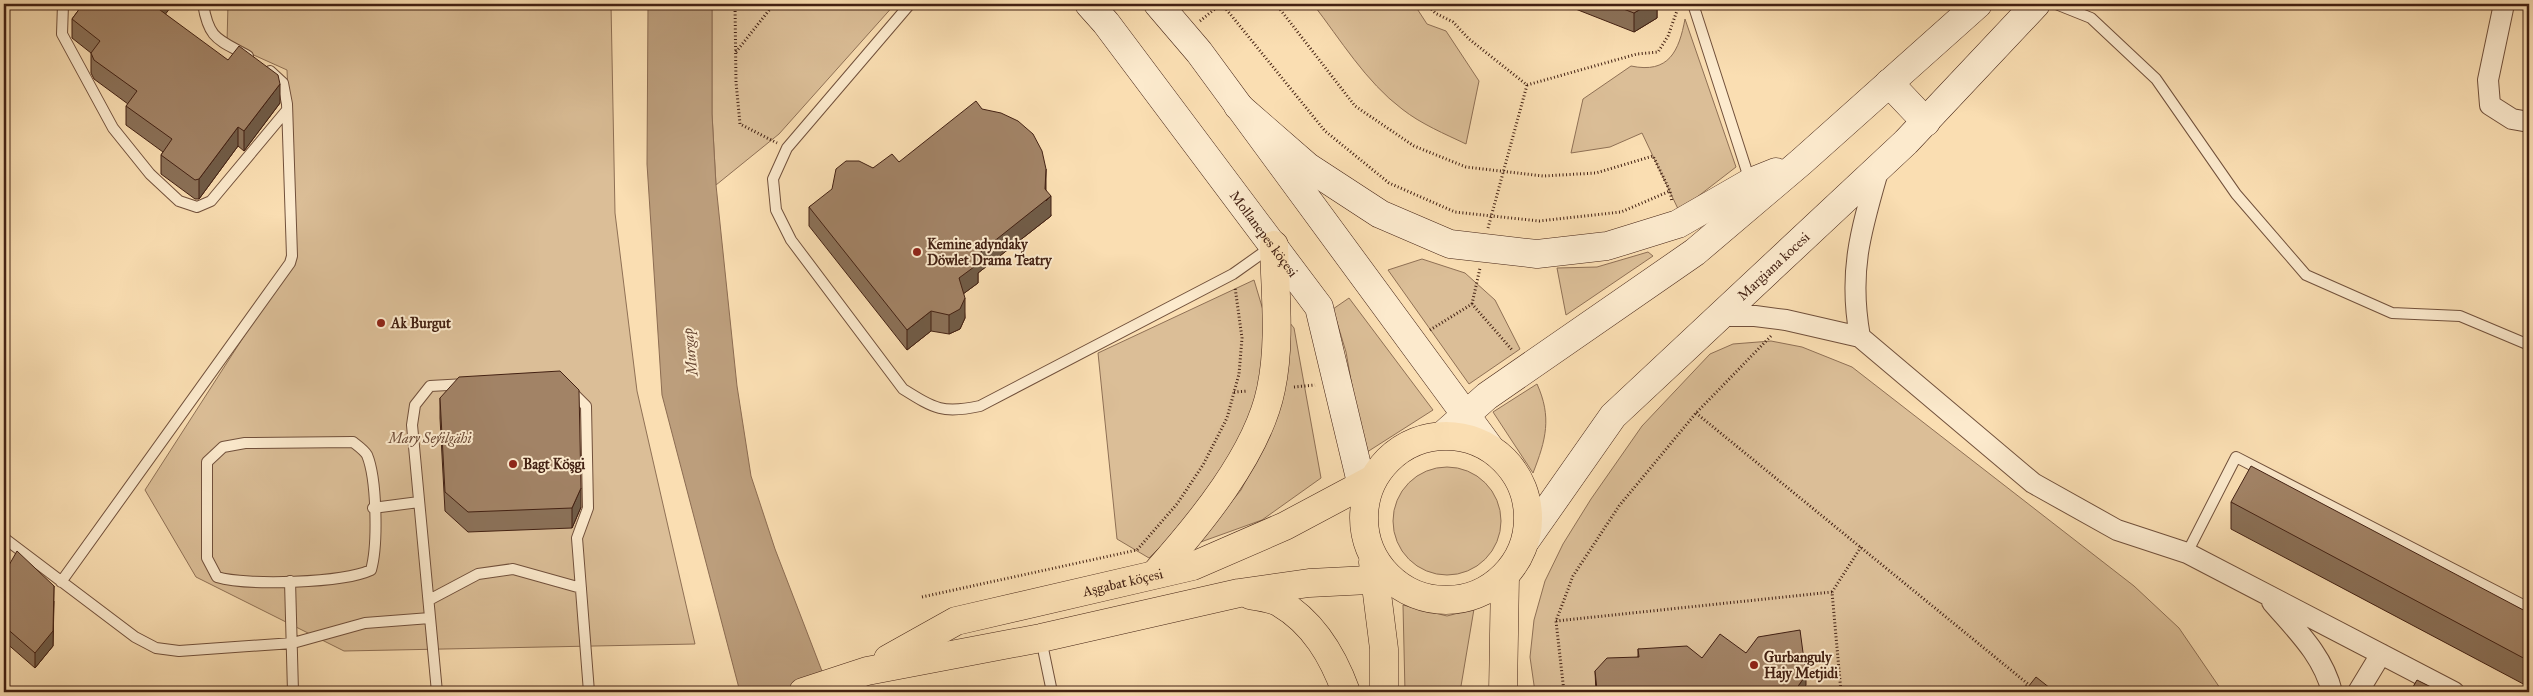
<svg xmlns="http://www.w3.org/2000/svg" width="2533" height="696" font-family="'IM FELL Great Primer',serif">
	<style>
		.green { fill: #dbbe97; stroke: #8f7055 }
		.water { fill: #bc9e7c; stroke: #8c6c52 }
		.lines { fill: none; stroke-linecap: round; stroke-linejoin: round }
		.lane-casing { stroke: #71503b; stroke-width: 12 }
		.street-casing { stroke: #71503b; stroke-width: 22 }
		.secondary-casing { stroke: #432113; stroke-width: 29 }
		.primary-casing { stroke: #432113; stroke-width: 29 }
		.path { stroke: #432113; stroke-width: 3; stroke-dasharray: 1 2.5; stroke-linecap: butt }
		.lane { stroke: #fceacd; stroke-width: 10 }
		.street { stroke: #fceacd; stroke-width: 20 }
		.secondary { stroke: #fceacd; stroke-width: 28 }
		.primary { stroke: #fadeb2; stroke-width: 28 }
		.wall { fill: #8b7158; stroke: #432113 }
		.shaded-wall { fill: #715c47; stroke: #432113 }
		.building { fill: #a28366; stroke: #432113 }
		.poi-dot { fill: #8f2418; stroke: #fceacd; stroke-width: 2 }
		.labels { text-anchor: middle; dominant-baseline: central; stroke-width: 4; stroke-linejoin: round; paint-order: stroke }
		.street-label { font-size: 14px; fill: #432113; stroke: #fceacd }
		.poi-label { font-size: 14px; font-weight: bold; fill: #432113; stroke: #fceacd; text-anchor: start }
		.park-label { font-size: 14px; font-style: italic; fill: #694834; stroke: #fceacd }
		.water-label { font-size: 15px; font-style: italic; fill: #674632; stroke: #fceacd }
	</style>
	<rect width="100%" height="100%" fill="#fadeb2"/>
	<filter id="stains"><feTurbulence type="fractalNoise" baseFrequency=".004" numOctaves="4"/><feColorMatrix values="0 0 0 0 .2 0 0 0 0 .09 0 0 0 0 .02 0 0 0 .5 -.17"/></filter>
	<radialGradient id="worn" r=".72"><stop offset=".6" stop-color="#630" stop-opacity="0"/><stop offset="1" stop-color="#630" stop-opacity=".3"/></radialGradient>
	<!-- green -->
	<path class="green" d="M228 4H611L615 213 637 391 695 644 344 651 196 577 145 490 295 257 287 70 227 43Z
		M712 4H895L779 134 716 185 712 114Z
		M1313 4H1414L1427 24 1446 31 1479 81 1466 144C1445 134 1421 124 1402 109 1366 82 1340 39 1313 4Z
		M1685 19 1736 167 1679 211 1642 133 1610 147 1571 153 1583 99 1631 66C1669 74 1679 51 1685 19Z
		M1648 252 1653 256 1566 315 1557 268 1597 267Z
		M1422 259 1465 273 1495 300 1520 349 1469 384 1388 270Z
		M1254 280 1266 320 1261 373 1248 434 1208 499 1149 558 1117 539 1098 353Z
		M1349 298 1433 410 1364 454 1346 352 1333 309Z
		M1281 312 1294 328 1321 478 1262 520 1198 543 1241 490 1258 456Z
		M1771 341 1802 347 1852 367 2134 586 2179 628 2220 688 2217 692H1535L1530 657 1534 620 1545 581 1563 544 1591 499 1642 426 1710 354 1733 344Z
		M1537 384C1552 417 1546 440 1533 473L1493 412Z
		M1393 521a54 54 0 1 1 108 0a54 54 0 1 1-108 0Z
		M1403 605 1447 616 1474 609 1460 692H1405Z"/>
	<!-- water -->
	<path class="water" d="M648 4H712V114L716 185 737 386 751 476 775 549 830 692H740L662 395 647 164Z"/>
	<g class="lines">
		<defs>
			<path id="lane" d="M63 4 62 34 113 128 150 174 179 201 197 207 211 201 287 110
				M203 4C209 40 218 39 248 56
				M910 4 787 148 773 179 776 210 791 240 903 389C935 409 943 414 980 406L1233 274 1271 247
				M1693 4 1750 181
				M2056 4 2091 18 2156 79 2236 194 2306 275 2392 313 2460 316 2529 345
				M571 391 586 406 588 508 577 538 589 692
				M353 442C358 446 364 450 367 455 377 479 378 546 371 570 343 583 246 586 217 577L207 558V462L223 447 245 443Z
				M373 508 419 502
				M4 538 135 637 156 648 179 651 293 643 365 623 430 618
				M2187 553 2236 457 2529 608
				M290 581 293 692
				M61 582 290 263 292 256 287 104 283 83 270 71
				M429 600 478 574 513 569 581 588
				M1041 639 1052 692
				M437 692 412 425 415 405 430 386 466 384"/>
			<path id="street" d="M2504 4 2488 80 2490 105 2512 119 2529 122
				M1721 316H1755L1786 320 1860 337 2033 483 2117 530 2187 553 2454 692
				M1860 337C1848 271 1861 230 1879 168
				M2272 602C2296 630 2323 655 2332 692
				M2358 692 2381 654"/>
			<g id="secondary">
				<path id="s1" d="M1089 4 1106 23 1319 307 1365 499"/>
				<path d="M1158 4 1199 52 1490 448"/>
				<path d="M1889 83 1926 122"/>
				<path d="M1238 106 1308 167 1380 214 1450 244 1537 254 1607 246 1678 224 1751 182 1776 172"/>
				<path d="M1443 435 1487 396 1695 252 1801 162 1978 4"/>
				<path id="s2" d="M1526 540 1613 416 1906 142 2036 4"/>
			</g>
			<g id="primary">
				<circle cx="1446" cy="518" r="82"/>
				<path d="M1373 562 1384 649V692"/>
				<path d="M1155 574C1198 526 1258 454 1271 389 1281 342 1275 292 1274 245"/>
				<path d="M1250 595C1259 597 1272 598 1280 603 1314 623 1333 656 1346 692"/>
				<path id="s3" d="M888 659 956 621 1193 566 1285 526 1373 479"/>
				<path d="M803 692 867 671 1041 638 1239 593 1309 583 1389 579"/>
				<path d="M1503 692 1505 576"/>
			</g>
		</defs>
		<!-- lane casing -->
		<use href="#lane" class="lane-casing"/>
		<!-- street casing -->
		<use href="#street" class="street-casing"/>
		<!-- secondary casing -->
		<use href="#secondary" class="secondary-casing"/>
		<!-- primary casing -->
		<use href="#primary" class="primary-casing"/>
		<!-- path -->
		<path class="path" d="M735 4 736 82 740 124 777 143
			M1222 4 1325 131 1389 183 1455 212 1539 221 1621 212 1670 191
			M1276 4 1355 106 1414 146 1466 167 1543 176 1596 173 1653 156 1670 191 1672 202
			M1427 4 1435 13 1453 22 1469 39 1527 85
			M1200 21 1221 4
			M736 52 774 4
			M1527 85 1637 54 1658 52 1668 36 1679 5
			M1488 228 1527 85
			M1472 304 1480 268
			M1430 330 1472 304 1513 351
			M1294 387 1315 385
			M1234 392 1248 391
			M1696 413 2028 684 2021 692
			M1832 592 1861 547
			M922 597 1137 550 1177 504 1203 465 1227 418 1239 374 1242 338 1235 287
			M1556 621 1832 592 1841 692
			M1564 692 1556 621 1573 576 1619 506 1696 413 1771 336"/>
		<!-- lane -->
		<use href="#lane" class="lane"/>
		<!-- street -->
		<use href="#street" class="street"/>
		<!-- secondary -->
		<use href="#secondary" class="secondary"/>
		<!-- primary -->
		<use href="#primary" class="primary"/>
	</g>
	<!-- wall -->
	<path class="wall" d="M83 4H173L165 14 280 103 244 151 238 146 199 199H195L161 174V155L163 152 126 125V106L128 104 94 79 91 73V53L72 38V19Z
		M1551 4H1657V18L1634 32 1573 8Z
		M899 162 1046 190 1051 216 978 273V283L963 294 965 318 960 329 949 334 931 331 907 350 809 226V207L873 168Z
		M440 398 581 507 572 528 468 532 445 511 440 418Z
		M2231 502 2529 613V687L2231 529Z
		M4 574 54 601 53 646 35 668 4 641Z
		M1638 649 1702 658 1746 653 1806 685 1801 692H1596L1595 671 1638 657Z"/>
	<!-- shaded-wall -->
	<path class="shaded-wall" d="M158 4H173L156 27V7Z
		M1649 4H1657V18L1634 32V13Z
		M280 84V103L244 151V131Z
		M238 127V146L199 199V179Z
		M1046 169V201L1051 196V216L978 273V283L959 297V278L973 258 1045 189Z
		M965 298V318L960 329 949 334V315Z
		M931 311V331L907 350V330Z
		M581 488V507L572 528V508Z
		M54 586 53 646 35 668V653Z
		M1806 675V685L1801 692 1796 689Z"/>
	<!-- building -->
	<path class="building" d="M83 4H158L156 7 228 60 239 46 278 75 280 84 244 131 238 127 199 179 195 180 161 155 172 139 126 106 137 91 94 60 91 53 100 41 72 19Z
		M1610 4H1649L1634 13Z
		M976 101 982 109 1001 113 1018 121 1033 134 1042 151 1046 169 1045 189 1051 196 973 258 978 264 959 278 965 298 960 309 949 315 931 311 907 330 809 207 832 189 836 169 846 161H859L873 168 892 154 899 162Z
		M560 371 579 390 581 488 572 508 468 512 445 492 440 398 459 377Z
		M2251 466 2529 613V661L2231 502Z
		M17 551 54 586 53 631 35 653 4 626V574Z
		M1800 630 1806 675 1796 689 1801 692H1602L1597 690 1595 671 1607 658 1639 657 1638 649 1687 646 1702 658 1720 634 1746 653 1758 637Z
		M2036 677 2055 692H2024Z
		M2417 680 2441 692H2410Z"/>
	<!-- markers -->
	<g class="poi-dot">
		<circle cx="917" cy="252" r="5"/>
		<circle cx="381" cy="323" r="5"/>
		<circle cx="513" cy="464" r="5"/>
		<circle cx="1754" cy="665" r="5"/>
	</g>
	<g class="labels">
		<!-- street labels -->
		<g class="street-label">
			<text stroke="none"><textPath href="#s1" startOffset="289">Mollanepes köçesi</textPath></text>
			<text stroke="none"><textPath href="#s2" startOffset="371">Margiana kocesi</textPath></text>
			<text stroke="none"><textPath href="#s3" startOffset="249">Aşgabat köçesi</textPath></text>
		</g>
		<!-- poi labels -->
		<g class="poi-label">
			<text x="927" y="244">Kemine adyndaky<tspan x="927" dy="16">Döwlet Drama Teatry</tspan></text>
			<text x="391" y="323">Ak Burgut</text>
			<text x="523" y="464">Bagt Köşgi</text>
			<text x="1764" y="657">Gurbanguly<tspan x="1764" dy="16">Hajy Metjidi</tspan></text>
		</g>
		<!-- park labels -->
		<g class="park-label">
			<text x="430" y="438">Mary Seýilgähi</text>
		</g>
		<!-- water labels -->
		<g class="water-label">
			<text transform="translate(690 352) rotate(-96)">Murgap</text>
		</g>
	</g>
	<!-- margin -->
	<rect width="2533" height="696" fill="none" stroke="#fadeb2" stroke-width="20"/>
	<rect x="5" y="5" width="2523" height="686" fill="none" stroke="#432113" stroke-width="2.5"/>
	<rect x="10" y="10" width="2513" height="676" fill="none" stroke="#432113"/>
	<rect width="100%" height="100%" filter="url(#stains)"/>
	<rect width="100%" height="100%" fill="url(#worn)"/>
</svg>
